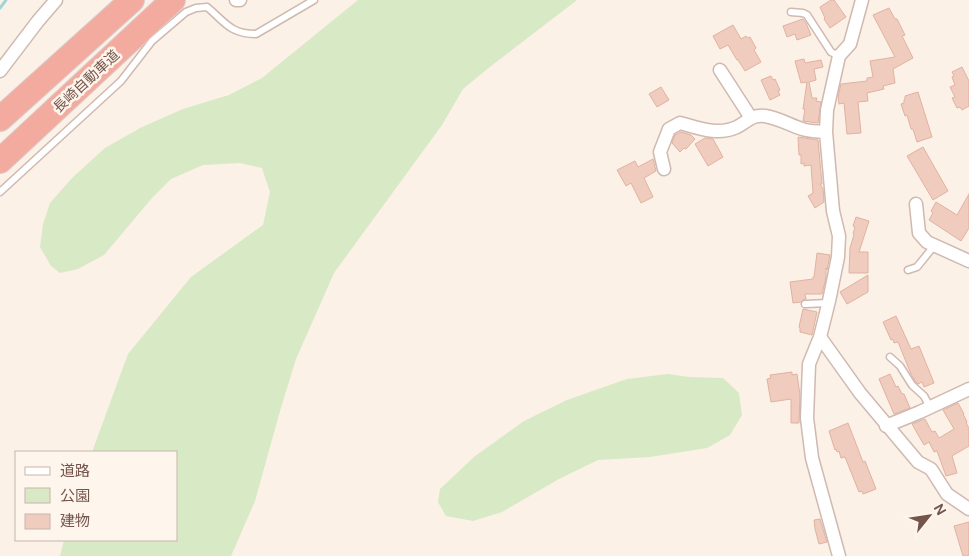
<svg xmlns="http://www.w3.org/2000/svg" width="969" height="556" font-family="'DM Sans','Noto Sans JP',sans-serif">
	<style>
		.green { fill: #d8e9c5 }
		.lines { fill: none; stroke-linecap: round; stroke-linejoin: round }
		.stream { stroke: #a2d4d6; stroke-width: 3 }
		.building { fill: #f0ccbf; stroke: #e2b1a0 }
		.lane-casing { stroke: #cfb9b0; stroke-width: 9 }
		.street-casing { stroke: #cfb9b0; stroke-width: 15 }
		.highway-casing { stroke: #d8cfcd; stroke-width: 26 }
		.lane { stroke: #fff; stroke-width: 6 }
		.street { stroke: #fff; stroke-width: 12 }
		.highway { stroke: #f3aba0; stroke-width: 24 }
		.labels { text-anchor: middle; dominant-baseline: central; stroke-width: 5; stroke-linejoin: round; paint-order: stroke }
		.street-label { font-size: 14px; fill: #74554c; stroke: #fef5ec }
	</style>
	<rect width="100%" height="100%" fill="#fbf1e6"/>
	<!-- green -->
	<path class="green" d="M358 0H577L491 66 463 89 442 125 334 273 296 359 280 411 255 501 231 556H60L64 540H176V452H92L128 354 191 277 263 225 270 192 262 168 240 163 203 165 171 179 152 198 104 255 78 269 60 273 51 266 40 247 43 224 50 203 72 178 105 148 140 128 183 109 229 95 262 78Z
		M668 374 689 377 723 378 739 393 742 415 730 435 707 448 650 457 598 460 559 479 502 512 473 521 446 516 438 502 440 489 474 457 524 421 567 400 627 379Z"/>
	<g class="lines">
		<!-- stream -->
		<path class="stream" d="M0 8 6 0"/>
	</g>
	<!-- building -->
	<path class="building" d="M831 0H834L846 17 830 28 824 19 825 18 820 7Z
		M889 8 895 19H897L905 35 902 36 913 58 893 69 895 83 883 86 884 89 867 93 868 101 858 102 861 133 847 134 844 103 839 104 838 96 841 84 867 81V78L873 77 870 61 895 57 873 15Z
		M803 19 806 23 811 35 797 40 795 34 787 37 783 26Z
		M733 25 741 39 746 36 748 38 750 37 756 48 754 50 761 62 745 71 738 60H737L728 45 720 49 713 36Z
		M804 59 805 63 821 60 823 67 814 69 816 80 809 82 812 98H817L816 101 821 102 818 123 803 121 805 109H803L807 82 801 83 795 61Z
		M962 67 969 81V106L962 110 960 107 957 108 952 98 955 97 950 87 955 85 952 77 954 76 952 72Z
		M771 76 773 80 775 79 780 90 778 91 780 95 770 100 761 80Z
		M661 87 669 100 657 107 649 94Z
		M918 92 932 137 917 142 913 129H911L907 115 905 116 901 104 904 103V100L905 99V96Z
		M681 132 691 135 695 139 686 149 684 148 680 152 672 143 675 135Z
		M798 137 818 140 822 184H820L823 189 824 202 815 208 808 196 813 193 811 165 804 166V163L801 164V155H799Z
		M705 138 713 139 723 157 708 166 695 144Z
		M923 147 948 191 933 200 907 156Z
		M653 159 656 171 644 178 653 197 641 203 631 183 626 186 617 170 635 161 638 167Z
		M969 194V228L961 241 929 220 933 213 931 211 936 202 957 215Z
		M856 217 869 221 859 252H868V273H849L850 248 854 235 853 234 855 227 853 226Z
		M817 253 830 255 827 270 826 268V277L822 294H805L806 299 803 300 801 302 793 303 790 282 813 279V277H814Z
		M868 275V292L847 304 840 292Z
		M803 309 817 312 812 335 800 332V328L799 327Z
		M896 316 911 349 919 346 934 383 924 387 922 382 918 384 916 382 911 374 898 342 894 343 893 339 891 340 883 322Z
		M792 372V375L797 374 800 395 799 423H791V399L771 402 767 379 771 378 770 375Z
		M890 374 896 387 898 386 902 394H904L910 408 894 414 879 379Z
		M958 403 964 414H963L967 422 966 423 969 428V446L952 456 957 473 946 476 937 451 934 452 929 442 924 445 912 424 925 419 932 432 935 431 939 438 954 429 943 410Z
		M848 423 863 462 865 461 876 489 863 494 862 491 859 492 845 457 841 458 839 451 837 452 836 449 835 450 829 431Z
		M820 519 827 542 819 544 815 529 814 520Z
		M969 522V556H963L954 526Z"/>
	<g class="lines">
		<defs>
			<path id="lane" d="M791 12 803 13 807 15 831 52 839 56
				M0 192 121 81 152 41 186 12 196 8 207 7C225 22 230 34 256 34L314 0
				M908 270 917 267 934 246
				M805 304 828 303
				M890 357 900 366 912 385 924 396 930 407"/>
			<path id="street" d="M236 0H240
				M720 70 751 118
				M0 71 38 21 56 0
				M664 169 660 152 669 129 680 123C699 128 717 136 737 127 747 122 752 114 765 116 778 118 790 125 802 129 810 132 818 131 826 132
				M916 204 919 233 927 242 969 261
				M820 337 860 393 918 462 931 469 947 494 969 509
				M886 426 920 412 969 389
				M839 556 812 458 807 418 809 364 820 337 829 301 838 257 839 236 833 211 826 132 827 110 839 56 850 44 862 0"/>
			<path id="highway" d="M0 119 132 0
				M0 161 173 0"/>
		</defs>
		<!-- lane casing -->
		<use href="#lane" class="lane-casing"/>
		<!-- street casing -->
		<use href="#street" class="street-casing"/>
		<!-- highway casing -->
		<use href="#highway" class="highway-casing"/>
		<!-- lane -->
		<use href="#lane" class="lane"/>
		<!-- street -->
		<use href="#street" class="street"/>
		<!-- highway -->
		<use href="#highway" class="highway"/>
	</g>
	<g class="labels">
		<!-- street labels -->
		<g class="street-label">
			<text transform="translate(86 81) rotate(-43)">長崎自動車道</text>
		</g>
	</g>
	<!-- legend -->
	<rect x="15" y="451" width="162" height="90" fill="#fef5ec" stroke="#c7b5ac"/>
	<rect x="25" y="467" width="25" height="8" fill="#ffffff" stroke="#c7b5ac"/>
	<text x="60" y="476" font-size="15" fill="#74554c">道路</text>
	<rect x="25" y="488" width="25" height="15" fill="#d8e9c5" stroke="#c7b5ac"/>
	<text x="60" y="501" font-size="15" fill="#74554c">公園</text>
	<rect x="25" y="514" width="25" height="15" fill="#f0ccbf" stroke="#c7b5ac"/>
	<text x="60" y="526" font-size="15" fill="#74554c">建物</text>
	<!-- north arrow -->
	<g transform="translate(929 516) rotate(60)" stroke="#fef5ec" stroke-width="4" paint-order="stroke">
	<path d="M0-4L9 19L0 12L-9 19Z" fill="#74554c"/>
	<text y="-8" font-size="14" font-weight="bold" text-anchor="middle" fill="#74554c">N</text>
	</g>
</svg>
